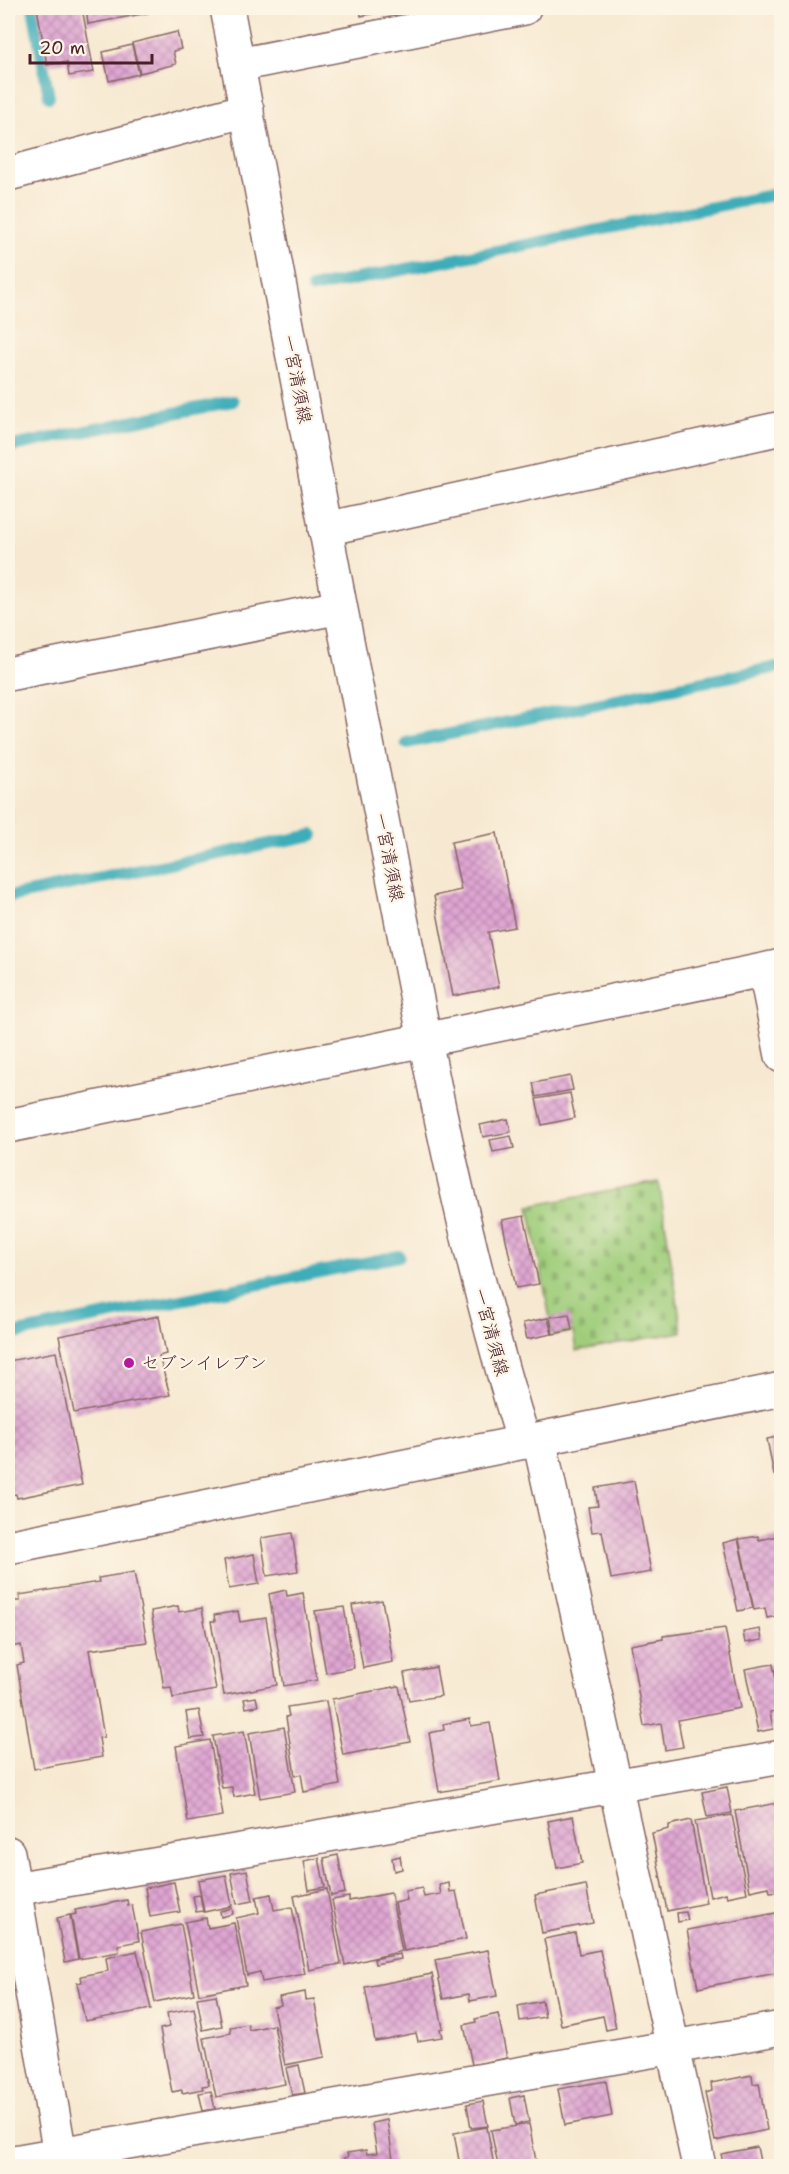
<svg xmlns="http://www.w3.org/2000/svg" width="789" height="2174" font-family="'Shantell Sans','Klee One',sans-serif">
	<style>
		.cemetery { fill: url(#cemetery-stones); stroke: #747652; stroke-width: 1.5 }
		.lines { fill: none; stroke-linecap: round; stroke-linejoin: round }
		.stream { stroke: #3eadb9; stroke-width: 12 }
		.building { fill: url(#building-cross-hatch) }
		.minor-casing { stroke: #876665; stroke-width: 36 }
		.major-casing { stroke: #876665; stroke-width: 36 }
		.minor { stroke: #fff; stroke-width: 33 }
		.major { stroke: #fff; stroke-width: 33 }
		.poi-dot { fill: #b5179e; stroke: #fcf5e5; stroke-width: 2 }
		.labels { text-anchor: middle; dominant-baseline: central; stroke-width: 4.5; stroke-linejoin: round; paint-order: stroke }
		.street-label { font-size: 18px; fill: #4a1f2b; stroke: #fcf5e5 }
		.poi-label { font-size: 18px; fill: #4a1f2b; stroke: #fcf5e5; text-anchor: start }
	</style>
	<defs>
		<pattern id="cemetery-stones" width="16" height="16" patternUnits="userSpaceOnUse" patternTransform="scale(1.5)"><rect width="16" height="16" fill="#9fcd7a"/><path d="M2 7V4a2 2 0 0 1 4 0v3zM10 15v-3a2 2 0 0 1 4 0v3z" fill="#8ab06a"/></pattern>
		<pattern id="building-cross-hatch" width="8" height="8" patternUnits="userSpaceOnUse" patternTransform="scale(1.5)"><rect width="8" height="8" fill="#dfa6d3"/><path d="M0 0l8 8M0 8l8-8" fill="none" stroke="#b787ab"/></pattern>
	</defs>
	<rect width="100%" height="100%" fill="#fcf5e5"/>
	<filter id="ink" filterUnits="userSpaceOnUse"><feTurbulence type="fractalNoise" baseFrequency=".0167" numOctaves="2"/><feDisplacementMap in="SourceGraphic" scale="12" xChannelSelector="R" yChannelSelector="G"/><feConvolveMatrix kernelMatrix="1 2 1 2 8 2 1 2 1" color-interpolation-filters="sRGB"/></filter>
	<filter id="wash" filterUnits="userSpaceOnUse"><feTurbulence type="fractalNoise" baseFrequency=".008" numOctaves="4" result="noise"/><feDisplacementMap in="SourceGraphic" scale="24" xChannelSelector="R" yChannelSelector="G"/><feGaussianBlur stdDeviation="1.35" result="paint"/><feColorMatrix in="noise" values="0 0 0 0 0 0 0 0 0 0 0 0 0 0 0 0 0 1.4 0 .05"/><feComposite in="paint" operator="in"/></filter>
	<g filter="url(#wash)">
		<rect width="100%" height="100%" fill="#f7e9d1"/>
		<!-- cemetery -->
		<path class="cemetery" d="M659 1182 682 1332 576 1351 573 1332 553 1335 529 1206Z"/>
		<g class="lines">
			<!-- stream -->
			<path class="stream" d="M33 8 49 97
				M312 288 782 193
				M8 447 233 401
				M406 743 782 666
				M8 897 313 835
				M8 1335 399 1256"/>
		</g>
		<g id="blocks">
			<!-- building -->
			<path class="building" d="M37 8H82L94 72 69 76 67 62 47 65Z
				M86 8H147L148 13 88 24Z
				M360 8H396L361 16Z
				M177 32 181 49 173 51 176 64 140 73 132 43Z
				M132 45 139 74 109 81 103 52Z
				M497 833 515 927 488 932 499 987 453 996 434 896 461 890 451 842Z
				M570 1076 573 1090 536 1097 533 1083Z
				M570 1093 575 1118 542 1125 536 1099Z
				M508 1119 511 1132 483 1137 480 1125Z
				M511 1136 514 1148 493 1152 490 1140Z
				M524 1216 539 1284 516 1288 502 1220Z
				M569 1314 572 1330 553 1334 550 1317Z
				M159 1316 166 1354 159 1356 170 1395 74 1413 59 1336Z
				M548 1318 552 1334 527 1339 523 1323Z
				M56 1352 82 1485 17 1498 16 1494 10 1495 8 1484V1361Z
				M782 1436V1473L774 1475 767 1439Z
				M634 1481 651 1572 611 1579 602 1531 592 1532 588 1507 598 1506 595 1488Z
				M292 1533 298 1571 267 1576 261 1538Z
				M782 1535V1615L767 1618 765 1608 754 1610 739 1539 758 1536 759 1540Z
				M738 1539 753 1608 738 1611 723 1543Z
				M254 1554 259 1584 229 1589 224 1560Z
				M134 1572 147 1642 89 1650 104 1737 99 1738 102 1757 34 1769 17 1665 24 1663 21 1645 10 1647 8 1601H20L19 1595 99 1582 98 1578Z
				M286 1590 287 1596 303 1593 317 1680 284 1686 269 1594Z
				M382 1600 393 1662 363 1668 352 1605Z
				M178 1606 179 1612 202 1608 216 1690 173 1698 171 1687 164 1688 151 1611Z
				M344 1607 354 1668 326 1673 315 1611Z
				M238 1611 240 1622 266 1618 277 1685 224 1695 211 1621H215L214 1615Z
				M725 1628 740 1708 678 1720 683 1747 665 1750 661 1723 644 1726 630 1645 663 1639V1636Z
				M760 1629 762 1640 745 1643 743 1632Z
				M773 1664 782 1710 770 1712 773 1729 758 1732 745 1669Z
				M436 1667 441 1696 409 1701 404 1673Z
				M782 1670V1698H780L775 1671Z
				M399 1686 410 1742 343 1755 332 1699Z
				M256 1697 258 1706 246 1708 244 1699Z
				M326 1701 340 1785 304 1792 301 1774 295 1776 286 1717 289 1716 287 1707Z
				M199 1710 204 1737 190 1739 186 1712Z
				M470 1719 471 1726 490 1723 500 1781 439 1792 429 1733 444 1730 443 1724Z
				M284 1727 295 1792 260 1798 249 1733Z
				M244 1731 255 1793 234 1797 232 1787 222 1788 213 1736Z
				M210 1740 223 1816 188 1822 176 1746Z
				M727 1787 732 1813 707 1817 702 1792Z
				M777 1803 782 1826V1891L770 1892 769 1887 750 1891 735 1811Z
				M732 1815 747 1893 727 1897 726 1893 710 1897 695 1821Z
				M573 1816 582 1863 557 1868 548 1821Z
				M691 1820 706 1903 667 1911 652 1833 669 1829V1825Z
				M338 1855 345 1893 331 1896 324 1858Z
				M400 1856 402 1869 394 1871 392 1858Z
				M319 1858 325 1887 309 1890 304 1861Z
				M247 1870 253 1901 237 1904 231 1873Z
				M226 1875 232 1906 204 1912 198 1880Z
				M174 1882 180 1912 150 1917 145 1888Z
				M449 1883 450 1892 456 1891 466 1939 404 1951 395 1903 407 1900 405 1891 422 1888 424 1897 441 1894 439 1885Z
				M586 1885 593 1923 542 1933 535 1895Z
				M327 1889 341 1964 309 1970 294 1896Z
				M391 1893 402 1951 345 1965 332 1900 349 1897V1901Z
				M271 1894 274 1910 292 1907 305 1974 262 1982 260 1972 247 1975 236 1918 259 1913 256 1897Z
				M200 1895 203 1911 196 1912 193 1896Z
				M127 1900 128 1906 132 1905 139 1941 118 1945 119 1952 79 1959 71 1915 76 1914 75 1910Z
				M232 1908 233 1914 221 1917 220 1911Z
				M686 1912 688 1920 678 1922 677 1913Z
				M776 1913 782 1943V1972L698 1988 687 1930Z
				M70 1915 78 1959 65 1962 57 1918Z
				M206 1918 208 1928 234 1923 246 1985 199 1994 185 1922Z
				M181 1924 194 1994 155 2002 141 1932Z
				M575 1933 579 1954 600 1950 616 2028 606 2030 603 2016 561 2025 544 1939Z
				M488 1950 497 1996 470 2001 469 1994 443 1999 435 1960Z
				M137 1951 151 2009 85 2021 77 1983 82 1982 81 1976 108 1971 106 1958Z
				M400 1954 401 1959 375 1964 374 1959Z
				M432 1974 443 2028 440 2029 442 2037 418 2041 416 2033 375 2041 365 1987Z
				M305 1992 306 2000 314 1999 325 2057 285 2065 273 2007 281 2005 279 1997Z
				M216 1995 222 2026 203 2030 197 1998Z
				M542 2001 545 2017 520 2021 518 2006Z
				M194 2008 209 2085 202 2086 203 2089 182 2093V2090L172 2092 160 2029 169 2027 167 2013Z
				M498 2014 507 2058 472 2065 464 2025 476 2022 475 2019Z
				M248 2024 249 2030 274 2025 285 2084 216 2097 204 2038 231 2033 230 2027Z
				M299 2065 305 2093 292 2095 286 2068Z
				M752 2075 753 2084 759 2083 767 2130 715 2141 705 2093 712 2091 711 2083Z
				M606 2081 612 2116 565 2125 558 2089Z
				M211 2091 215 2109 203 2111 199 2093Z
				M524 2095 529 2122 515 2125 510 2098Z
				M483 2101 488 2126 471 2128 467 2104Z
				M387 2120 394 2166H345L344 2158 348 2157 347 2153 366 2150 367 2154 377 2153 372 2123Z
				M529 2124 537 2166H498L491 2130Z
				M487 2127 494 2166H460L454 2133Z
				M757 2147 761 2166H724L721 2154Z"/>
		</g>
	</g>
	<g filter="url(#ink)">
		<use href="#blocks" fill-opacity="0" stroke="#876665" stroke-width="1.5"/>
		<g class="lines">
			<defs>
				<path id="minor" d="M238 65 524 8
					M8 174 247 110
					M325 529 782 428
					M8 674 340 607
					M765 970 782 1056
					M8 1126 782 966
					M539 1439 699 2166
					M8 1547 524 1442
					M8 1853 62 2166
					M14 1889 782 1757
					M8 2163 782 2028"/>
				<path id="major" d="M227 8C279 285 331 563 386 840 425 1042 462 1245 524 1442L782 1389"/>
			</defs>
			<!-- minor casing -->
			<use href="#minor" class="minor-casing"/>
			<!-- major casing -->
			<use href="#major" class="major-casing"/>
			<!-- minor -->
			<use href="#minor" class="minor"/>
			<!-- major -->
			<use href="#major" class="major"/>
		</g>
	</g>
	<!-- markers -->
	<circle class="poi-dot" cx="129" cy="1363" r="6"/>
	<g class="labels">
		<!-- street labels -->
		<g class="street-label">
			<text transform="translate(297 379) rotate(79)">一宮清須線</text>
			<text transform="translate(389 857) rotate(79)">一宮清須線</text>
			<text transform="translate(491 1332) rotate(75)">一宮清須線</text>
		</g>
		<!-- poi labels -->
		<g class="poi-label">
			<text x="141" y="1363">セブンイレブン</text>
		</g>
	</g>
	<!-- margin -->
	<rect width="789" height="2174" fill="none" stroke="#fcf5e5" stroke-width="30"/>
	<!-- scale -->
	<path d="M30 54v9h122v-9" fill="none" stroke="#4a1f2b" stroke-width="3"/>
	<text x="39" y="54" font-size="18" fill="#4a1f2b" stroke="#fcf5e5" stroke-width="4.5" paint-order="stroke">20 m</text>
</svg>
